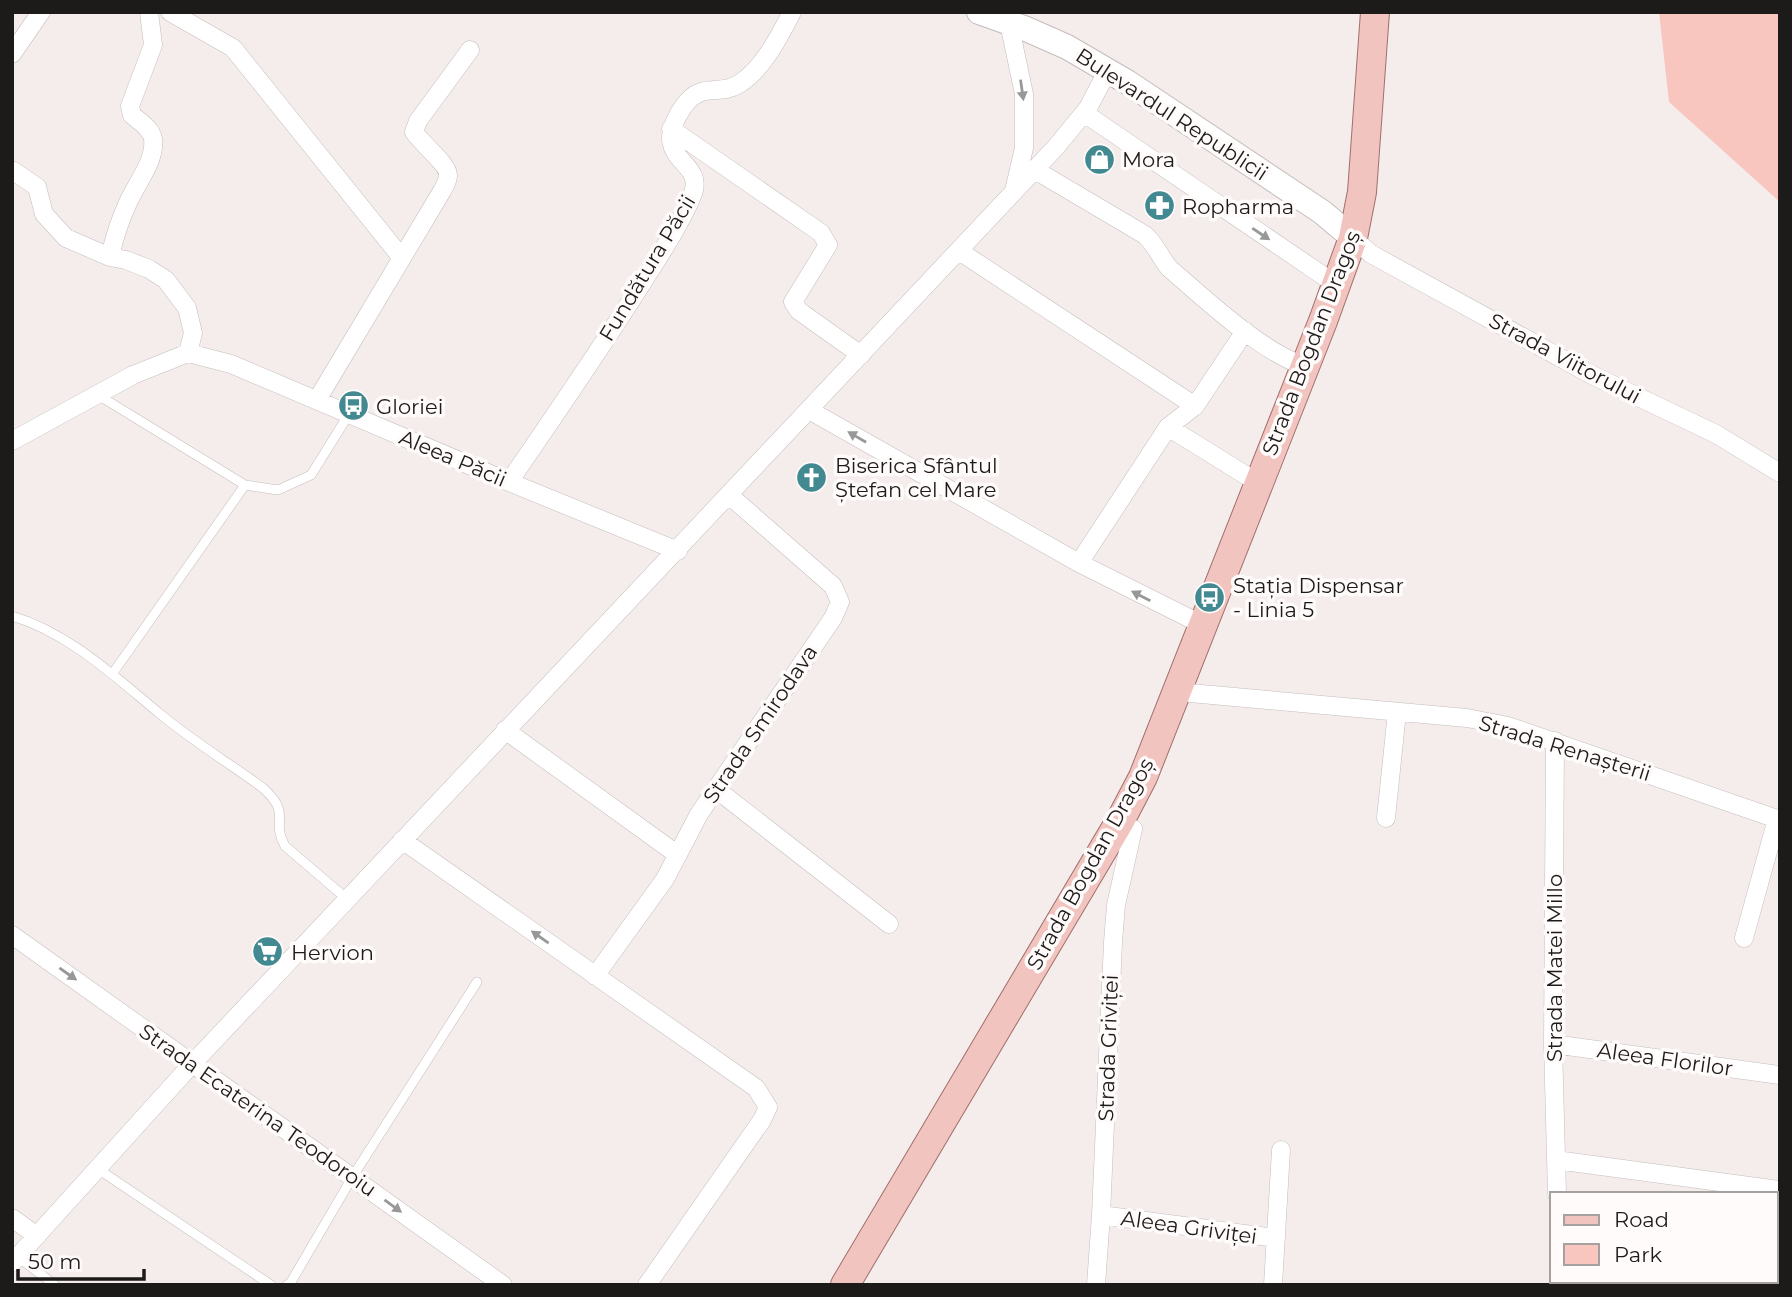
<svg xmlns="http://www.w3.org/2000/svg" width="1792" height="1297" font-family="Montserrat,sans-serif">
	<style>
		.green { fill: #f8c5bf }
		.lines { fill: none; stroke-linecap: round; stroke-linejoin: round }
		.service-casing { stroke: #c5bdbc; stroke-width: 10 }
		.minor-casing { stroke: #c5bdbc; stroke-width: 19 }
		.secondary-casing { stroke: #c5bdbc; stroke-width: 26 }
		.primary-casing { stroke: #a16f6a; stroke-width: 30 }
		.service { stroke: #fff; stroke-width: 9 }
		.minor { stroke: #fff; stroke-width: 18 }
		.secondary { stroke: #fff; stroke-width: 24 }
		.primary { stroke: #f1c4bf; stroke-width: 28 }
		.oneway { fill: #999898 }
		.labels { text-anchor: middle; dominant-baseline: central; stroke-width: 7; stroke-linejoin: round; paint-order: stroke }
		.street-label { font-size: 21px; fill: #1d1a1a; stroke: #fffbfb }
		.poi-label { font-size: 21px; fill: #1d1a1a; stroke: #fffbfb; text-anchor: start }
	</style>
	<rect width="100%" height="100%" fill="#f5edec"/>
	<!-- green -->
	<path class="green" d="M1659 12H1780V202L1669 102Z"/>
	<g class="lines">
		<defs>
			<path id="service" d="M98 395 245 485 278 490 311 475 349 414
				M12 616C69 633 114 676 159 713 191 740 229 763 263 788 293 815 270 820 285 846L347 899
				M113 673 245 485
				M98 1169 271 1285
				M18 1257 55 1285
				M287 1285 291 1282 353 1176 477 982"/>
			<path id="minor" d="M170 12 233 48 401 257
				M1009 23 1024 94V148L1014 191
				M12 54 41 12
				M1084 113 1325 277 1337 282
				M671 129 821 233 828 245 793 302 799 311 861 355
				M12 170 37 187 44 214 66 238 110 257 126 260 149 269 166 280 187 308 193 333 188 353
				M1035 170 1145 235C1157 246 1159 256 1169 268 1204 298 1262 353 1305 366
				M1353 238 1371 254 1590 374 1716 434 1780 473
				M959 251 1195 406
				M110 257C114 239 119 222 127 205 135 185 156 161 153 139 151 128 140 122 132 115L130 106 153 45 149 12
				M188 353 231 364 509 482 678 551
				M317 400 442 191C444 187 448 181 448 176 450 166 421 143 414 132L418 121 470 50
				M809 410 1079 563 1203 625
				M1168 427 1247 476 1259 480
				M12 441 133 375 188 353
				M509 482C553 418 597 354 639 288 657 259 678 229 692 196 708 158 646 163 683 107 702 80 718 97 739 84 763 69 779 37 792 12
				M1079 563 1168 427 1195 406 1245 331
				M1178 688 1190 693 1467 718 1508 726 1780 820
				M505 730 678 855
				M1555 741 1553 1044 1557 1194
				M716 789 889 924
				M1386 818 1397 712
				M402 840 756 1088 768 1107 762 1120 647 1285
				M12 935 503 1285
				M1744 938 1777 819
				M595 976 665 879 699 814 833 618 840 602 833 586 729 495
				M1553 1044 1780 1075
				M1556 1160 1780 1190
				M1101 1215 1276 1238
				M12 1218 37 1236
				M1776 1247 1780 1235
				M12 1263 193 1063 1056 147 1088 108 1108 70
				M1560 1281V1285
				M1096 1285 1101 1215 1113 942 1116 905 1133 829 1120 821
				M1273 1285 1281 1150
				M1694 1285 1765 1283"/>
			<path id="secondary" d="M979 12 1024 28 1067 47 1127 82 1322 212 1353 238"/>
			<path id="primary" d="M845 1285 1120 821 1143 777 1323 321 1353 238 1362 192 1375 12"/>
		</defs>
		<!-- service casing -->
		<use href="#service" class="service-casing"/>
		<!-- minor casing -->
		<use href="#minor" class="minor-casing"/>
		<!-- secondary casing -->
		<use href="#secondary" class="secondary-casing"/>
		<!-- primary casing -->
		<use href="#primary" class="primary-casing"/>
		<!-- service -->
		<use href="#service" class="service"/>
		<!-- minor -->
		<use href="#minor" class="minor"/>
		<!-- secondary -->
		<use href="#secondary" class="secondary"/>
		<!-- primary -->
		<use href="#primary" class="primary"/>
	</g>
	<!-- one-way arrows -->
	<defs><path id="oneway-solid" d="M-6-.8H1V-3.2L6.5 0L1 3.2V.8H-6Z" transform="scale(1.75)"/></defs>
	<g class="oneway">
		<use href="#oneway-solid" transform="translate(1022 90) rotate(82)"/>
		<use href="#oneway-solid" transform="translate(1261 234) rotate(34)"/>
		<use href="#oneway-solid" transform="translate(857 437) rotate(-150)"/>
		<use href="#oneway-solid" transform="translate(1141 596) rotate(-153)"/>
		<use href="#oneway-solid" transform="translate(540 937) rotate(-145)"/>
		<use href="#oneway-solid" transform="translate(68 974) rotate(35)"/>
		<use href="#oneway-solid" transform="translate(393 1206) rotate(36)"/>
	</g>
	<!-- icons -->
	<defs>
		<symbol id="shop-disc" viewBox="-11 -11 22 22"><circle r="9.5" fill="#428991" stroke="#fffbfb"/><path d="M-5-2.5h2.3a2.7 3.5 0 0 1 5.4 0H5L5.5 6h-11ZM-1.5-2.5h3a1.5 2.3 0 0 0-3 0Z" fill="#fff"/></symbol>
		<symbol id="pharmacy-disc" viewBox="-11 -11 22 22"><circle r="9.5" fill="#428991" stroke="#fffbfb"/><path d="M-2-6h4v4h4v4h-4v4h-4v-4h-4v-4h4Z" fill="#fff"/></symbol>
		<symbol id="bus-disc" viewBox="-11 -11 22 22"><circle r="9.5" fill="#428991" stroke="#fffbfb"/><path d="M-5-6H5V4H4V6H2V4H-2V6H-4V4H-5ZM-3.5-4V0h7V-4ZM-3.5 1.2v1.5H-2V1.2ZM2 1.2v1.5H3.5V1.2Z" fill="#fff"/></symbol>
		<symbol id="church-disc" viewBox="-11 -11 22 22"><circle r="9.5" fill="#428991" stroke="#fffbfb"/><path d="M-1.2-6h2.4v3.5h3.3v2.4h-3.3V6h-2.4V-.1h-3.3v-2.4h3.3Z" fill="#fff"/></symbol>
		<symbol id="supermarket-disc" viewBox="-11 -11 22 22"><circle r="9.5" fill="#428991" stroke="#fffbfb"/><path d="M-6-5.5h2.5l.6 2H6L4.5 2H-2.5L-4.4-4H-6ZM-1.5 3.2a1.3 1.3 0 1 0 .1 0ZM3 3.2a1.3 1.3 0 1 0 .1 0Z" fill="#fff"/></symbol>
	</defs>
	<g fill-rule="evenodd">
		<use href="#shop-disc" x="1082" y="142" width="35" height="35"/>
		<use href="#pharmacy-disc" x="1142" y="188" width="35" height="35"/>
		<use href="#bus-disc" x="336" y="388" width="35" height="35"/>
		<use href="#church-disc" x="794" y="460" width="35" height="35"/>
		<use href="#bus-disc" x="1192" y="580" width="35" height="35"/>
		<use href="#supermarket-disc" x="250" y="934" width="35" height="35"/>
	</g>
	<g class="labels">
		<!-- street labels -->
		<g class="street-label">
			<text transform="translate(1172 114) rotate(33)">Bulevardul Republicii</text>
			<text transform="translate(647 268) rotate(-59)">Fundătura Păcii</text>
			<text transform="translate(1311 343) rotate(-69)">Strada Bogdan Dragoș</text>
			<text transform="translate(1565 358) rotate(28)">Strada Viitorului</text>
			<text transform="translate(453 458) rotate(23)">Aleea Păcii</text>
			<text transform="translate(760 724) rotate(-56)">Strada Smirodava</text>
			<text transform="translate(1565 748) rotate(17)">Strada Renașterii</text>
			<text transform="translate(1090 864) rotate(-61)">Strada Bogdan Dragoș</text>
			<text transform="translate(1554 968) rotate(-90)">Strada Matei Millo</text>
			<text transform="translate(1108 1048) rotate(-88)">Strada Griviței</text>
			<text transform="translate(1665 1059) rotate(8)">Aleea Florilor</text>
			<text transform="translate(258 1110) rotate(35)">Strada Ecaterina Teodoroiu</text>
			<text transform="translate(1189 1227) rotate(8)">Aleea Griviței</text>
		</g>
		<!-- poi labels -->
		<g class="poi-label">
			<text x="1122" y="159">Mora</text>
			<text x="1182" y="206">Ropharma</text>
			<text x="376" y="406">Gloriei</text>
			<text x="835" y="465">Biserica Sfântul<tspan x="835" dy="24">Ștefan cel Mare</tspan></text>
			<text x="1233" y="585">Stația Dispensar<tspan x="1233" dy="24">- Linia 5</tspan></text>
			<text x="291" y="952">Hervion</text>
		</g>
	</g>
	<!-- border -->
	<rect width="1792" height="1297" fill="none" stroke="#1d1a1a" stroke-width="28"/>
	<!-- legend -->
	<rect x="1550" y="1192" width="228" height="91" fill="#fffbfb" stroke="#a5a1a1" stroke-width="2"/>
	<rect x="1564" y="1215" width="35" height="10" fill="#f1c4bf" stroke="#a5a1a1" stroke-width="2"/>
	<text x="1614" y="1227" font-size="21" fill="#1d1a1a">Road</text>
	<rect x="1564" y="1244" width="35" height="21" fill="#f8c5bf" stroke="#a5a1a1" stroke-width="2"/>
	<text x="1614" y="1262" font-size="21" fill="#1d1a1a">Park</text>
	<!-- scale -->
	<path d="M18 1269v10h126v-10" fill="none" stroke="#1d1a1a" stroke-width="3.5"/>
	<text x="28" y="1269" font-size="21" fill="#1d1a1a" stroke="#fffbfb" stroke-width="5" paint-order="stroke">50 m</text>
</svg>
